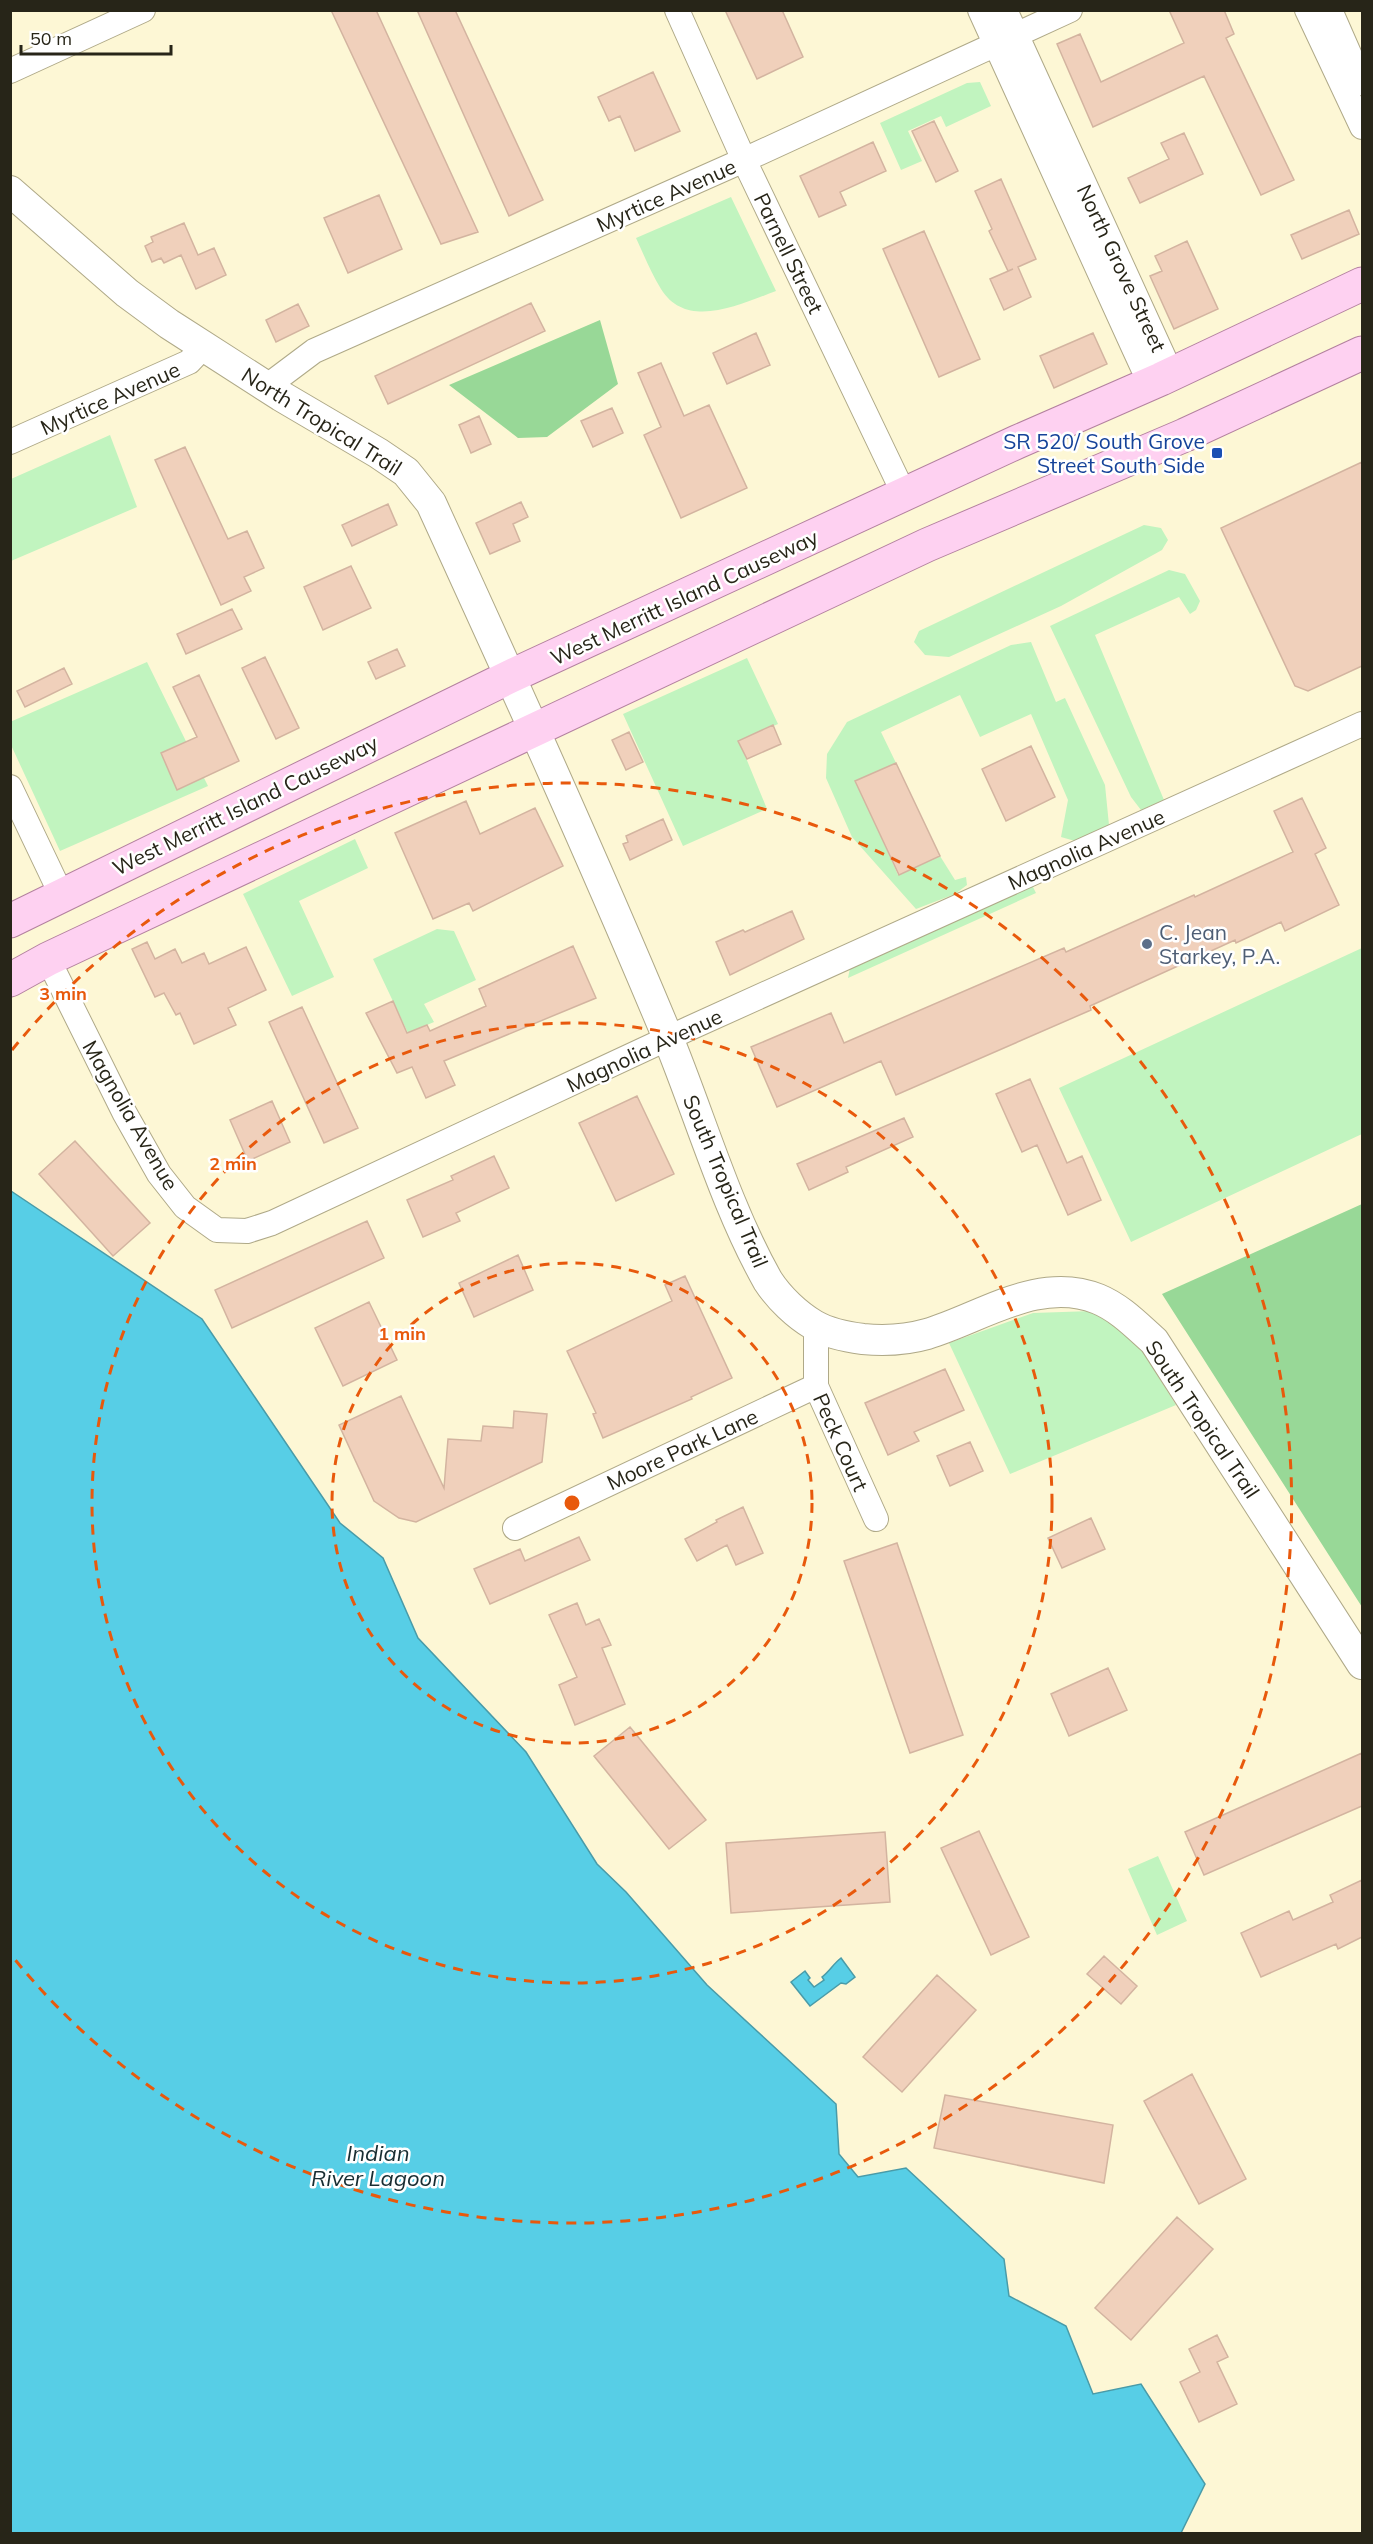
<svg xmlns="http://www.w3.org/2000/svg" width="1373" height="2544" font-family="Mulish,sans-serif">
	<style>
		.green { fill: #c1f4bf }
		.forest { fill: #98d897 }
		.water { fill: #57cee6; stroke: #499ba8; stroke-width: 1.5 }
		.building { fill: #f0d0bb; stroke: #d3b4a0; stroke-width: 1.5 }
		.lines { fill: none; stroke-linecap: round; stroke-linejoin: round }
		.minor-casing { stroke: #afa988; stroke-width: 26 }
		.tertiary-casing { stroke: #afa988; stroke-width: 32 }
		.primary-casing { stroke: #b3819f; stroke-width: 35 }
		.minor { stroke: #fff; stroke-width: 24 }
		.tertiary { stroke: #fff; stroke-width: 30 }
		.primary { stroke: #fed1f1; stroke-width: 33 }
		.ring { fill: none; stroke: #e8590c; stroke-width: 3; stroke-dasharray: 10 8 }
		.transit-dot { fill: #1a4fb4; stroke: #fff; stroke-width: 2 }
		.service-dot { fill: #5c6f8a; stroke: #fff; stroke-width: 2 }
		.labels { text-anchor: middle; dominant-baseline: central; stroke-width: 5; stroke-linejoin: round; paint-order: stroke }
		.street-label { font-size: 21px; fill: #272518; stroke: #fff }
		.transit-label { font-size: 21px; fill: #164399; stroke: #fff; text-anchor: end }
		.service-label { font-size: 21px; fill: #4e5e75; stroke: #fff; text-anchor: start }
		.water-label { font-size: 22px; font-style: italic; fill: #182d32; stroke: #fff }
		.centre { fill: #e8590c; stroke: #fff; stroke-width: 3 }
		.ring-label { font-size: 18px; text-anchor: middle; font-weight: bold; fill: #e8590c; stroke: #fff; stroke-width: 5; stroke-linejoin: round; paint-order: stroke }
	</style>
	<rect width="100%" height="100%" fill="#fdf7d5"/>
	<!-- green -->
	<path class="green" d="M980 82 991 106 946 127 941 116 908 131 922 161 901 170 880 123 967 83Z
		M731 197 776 291C741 304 687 331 661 289 651 273 644 255 636 238Z
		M110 435 137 507 11 561V479Z
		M1144 525 1161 528 1168 540 1162 550 1061 606 949 657 925 655 914 642 919 631Z
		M1169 570 1185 574 1200 601 1196 610 1190 614 1179 597 1095 635 1164 800 1141 810 1131 797 1050 626Z
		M1031 642 1056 702 1065 698 1105 785 1109 825 1075 841 1061 837 1068 800 1031 714 980 737 960 695 881 732 896 763 856 781 898 875 940 856 955 880 966 877 967 885 955 894 916 909 852 837 826 778 827 754 847 722 1011 645Z
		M747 658 778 724 739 741 767 809 683 846 623 714Z
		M147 662 208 786 60 851 11 745 10 722Z
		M355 839 368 868 299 901 334 977 292 996 243 894Z
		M1033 887 1036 893 848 978 850 968 1021 888Z
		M437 929 454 931 476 980 424 1004 434 1022 408 1033 373 959Z
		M1362 948V1134L1131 1242 1059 1088Z
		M1092 1311 1136 1341 1176 1405 1010 1474 949 1343 1033 1313Z
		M1158 1856 1187 1921 1157 1935 1128 1869Z"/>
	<!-- forest -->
	<path class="forest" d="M600 320 618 384 547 437 518 438 449 385Z
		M1362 1204V1607L1162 1294Z"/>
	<!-- water -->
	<path class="water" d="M11 1191 202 1319 340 1523 383 1558 418 1638 526 1752 597 1864 626 1892 707 1985 836 2104 839 2154 858 2177 906 2168 1004 2259 1009 2296 1066 2326 1093 2394 1141 2384 1205 2484 1181 2533H11Z
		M841 1958 855 1977 846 1984 841 1983 810 2006 791 1982 805 1971 810 1978 808 1980 814 1987 824 1980 822 1977C830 1971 833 1964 841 1958Z"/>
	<!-- building -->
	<path class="building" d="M331 10H376L478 232 441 244Z
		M417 10H455L543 200 509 216Z
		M725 10H782L803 57 757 79Z
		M1169 10H1224L1234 34 1226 38 1294 180 1261 195 1204 76 1093 127 1057 44 1080 34 1101 82 1184 43Z
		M653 72 680 131 635 151 620 116 609 121 598 97Z
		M934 121 958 171 936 182 912 131Z
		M1184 133 1203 174 1140 203 1128 178 1169 159 1161 143Z
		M873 142 886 171 840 192 846 205 819 217 800 176Z
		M1001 179 1036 259 1018 267 1031 297 1004 310 990 279 1013 269 1008 271 989 231 992 229 975 191Z
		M379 195 402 249 348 273 324 218Z
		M1349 210 1359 234 1302 259 1291 235Z
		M184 223 198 255 214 248 226 275 196 289 181 255 164 263 161 258 152 262 145 246 153 242 151 237Z
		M924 231 980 359 939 377 883 249Z
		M1187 241 1218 309 1174 329 1150 276 1162 271 1155 256Z
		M531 303 545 331 388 404 375 376Z
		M298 304 309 326 276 342 266 320Z
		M756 333 770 365 727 384 713 353Z
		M1093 333 1107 364 1054 388 1040 356Z
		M661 363 684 416 709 405 747 488 681 518 644 435 661 427 638 373Z
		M612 408 623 433 593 447 581 421Z
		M479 416 491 444 471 453 459 425Z
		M185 447 228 539 247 531 264 568 244 577 251 591 221 605 155 460Z
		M1362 462V666L1308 691 1295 686 1221 528Z
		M521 502 528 517 513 524 520 541 490 554 476 523Z
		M388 504 397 525 352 546 342 525Z
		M351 566 371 608 323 630 304 587Z
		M232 609 242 629 186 654 177 634Z
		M397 649 405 666 376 679 368 662Z
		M265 657 299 728 276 739 242 668Z
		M64 668 72 684 25 707 17 691Z
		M199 675 239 761 177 790 161 753 197 737 173 687Z
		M773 725 781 744 747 759 738 741Z
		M629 732 643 762 626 770 612 740Z
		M1031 746 1055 797 1006 821 982 769Z
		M896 763 940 856 899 875 855 781Z
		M1302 798 1326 848 1315 854 1339 905 1285 931 1281 922 1236 943 1235 940 1090 1006 1091 1010 896 1095 881 1061 777 1107 751 1047 831 1013 844 1043 1064 948 1066 952 1194 895 1195 897 1293 852 1274 811Z
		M466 801 480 834 535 808 563 866 473 911 469 903 433 919 395 833Z
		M663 819 672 840 630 860 623 844 628 842 626 836Z
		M792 911 804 939 730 975 716 942 743 930 745 932Z
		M147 942 155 959 175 949 182 963 204 953 209 964 246 947 266 990 228 1008 236 1025 194 1044 180 1013 176 1015 164 993 155 997 132 949Z
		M573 946 596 998 444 1061 455 1085 426 1098 412 1067 397 1073 366 1013 393 1001 407 1033 427 1025 430 1031 486 1006 479 989Z
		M302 1007 358 1128 324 1143 269 1022Z
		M1030 1079 1067 1163 1082 1156 1101 1200 1068 1215 1037 1145 1022 1152 996 1094Z
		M637 1096 674 1174 616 1201 579 1123Z
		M272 1101 290 1142 248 1161 230 1120Z
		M904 1118 913 1137 846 1167 848 1172 809 1190 797 1164Z
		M75 1141 150 1223 113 1256 39 1174Z
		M494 1156 509 1188 456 1213 460 1221 423 1237 407 1200 453 1180 451 1176Z
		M367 1221 384 1258 232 1328 215 1290Z
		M518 1255 533 1290 474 1317 459 1283Z
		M685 1276 732 1378 691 1397 692 1399 603 1438 593 1414 596 1413 567 1351 672 1301 665 1285Z
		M369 1302 397 1360 343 1386 315 1328Z
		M945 1369 964 1410 914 1432 919 1441 888 1455 865 1403Z
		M401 1396 444 1488 448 1439 481 1441 483 1426 513 1428 514 1411 547 1414 542 1462 416 1522 399 1518 374 1501 339 1425Z
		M970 1442 983 1471 950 1486 937 1456Z
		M743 1507 763 1553 736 1565 727 1545 697 1561 685 1539 717 1522 716 1520Z
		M1091 1518 1105 1549 1062 1568 1048 1538Z
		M579 1537 590 1560 490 1604 474 1569 520 1549 525 1561Z
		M897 1543 963 1735 910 1753 844 1561Z
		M577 1603 586 1625 599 1619 611 1645 602 1648 625 1704 575 1725 559 1685 577 1677 549 1615Z
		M1108 1668 1127 1710 1069 1736 1051 1694Z
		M630 1727 706 1820 669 1849 594 1756Z
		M1362 1753V1806L1204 1875 1185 1832Z
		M979 1831 1029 1937 991 1955 941 1848Z
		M885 1832 890 1902 731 1913 726 1843Z
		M1362 1880V1937L1338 1949 1336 1944 1261 1977 1241 1933 1289 1911 1293 1920 1333 1902 1330 1895Z
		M1104 1956 1137 1986 1121 2004 1087 1974Z
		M937 1975 976 2010 902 2092 863 2057Z
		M1192 2074 1246 2179 1199 2204 1144 2101Z
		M945 2095 1113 2125 1104 2183 934 2148Z
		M1177 2217 1213 2249 1131 2340 1095 2308Z
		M1217 2335 1228 2357 1217 2362 1237 2404 1199 2422 1180 2382 1200 2372 1189 2349Z"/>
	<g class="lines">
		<defs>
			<path id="minor" d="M677 10 744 160 904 494
				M980 10 1132 344 1143 368 1161 379 1164 358 1005 10
				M1307 10 1362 127
				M1330 10 1362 83
				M10 71 143 10
				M266 387 314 351 744 160 1070 10
				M10 442 189 362 204 346
				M10 787 61 894
				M48 959 124 1112 159 1174 185 1207 217 1230 247 1231 272 1223 690 1028 1362 724
				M816 1326V1386L876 1519
				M515 1528 816 1386"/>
			<path id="tertiary" d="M10 191 127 293 169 324 281 396 378 453 406 472 431 503C512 680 593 858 668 1038 700 1116 726 1207 768 1281 779 1298 797 1315 814 1325 828 1333 847 1337 863 1339 884 1341 906 1340 927 1334 981 1318 1039 1275 1098 1299 1120 1308 1137 1326 1154 1341L1362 1664"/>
			<path id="primary" d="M10 921 509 677 1017 442 1161 379 1362 284
				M10 980 48 959 927 545 1185 435 1362 353"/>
		</defs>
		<!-- minor casing -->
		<use href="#minor" class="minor-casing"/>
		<!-- tertiary casing -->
		<use href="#tertiary" class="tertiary-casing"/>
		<!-- primary casing -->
		<use href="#primary" class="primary-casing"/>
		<!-- minor -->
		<use href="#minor" class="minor"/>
		<!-- tertiary -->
		<use href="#tertiary" class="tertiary"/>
		<!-- primary -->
		<use href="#primary" class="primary"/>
	</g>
	<!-- distance rings -->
	<g class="ring">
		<circle cx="572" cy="1503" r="240"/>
		<circle cx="572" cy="1503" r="480"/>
		<path d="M12 1050A720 720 0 1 1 12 1956"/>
	</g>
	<!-- markers -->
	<rect class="transit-dot" x="1211" y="447" width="12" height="12" rx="3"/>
	<circle class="service-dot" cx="1147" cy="944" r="6"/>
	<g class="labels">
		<!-- street labels -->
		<g class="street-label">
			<text transform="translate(666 195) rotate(-24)">Myrtice Avenue</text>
			<text transform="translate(789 253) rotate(64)">Parnell Street</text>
			<text transform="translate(1122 268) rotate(65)">North Grove Street</text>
			<text transform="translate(110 398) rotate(-24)">Myrtice Avenue</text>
			<text transform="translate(322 421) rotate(32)">North Tropical Trail</text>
			<text transform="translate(684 597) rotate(-25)">West Merritt Island Causeway</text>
			<text transform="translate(245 805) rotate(-26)">West Merritt Island Causeway</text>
			<text transform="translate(1086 849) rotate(-24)">Magnolia Avenue</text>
			<text transform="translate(644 1050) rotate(-25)">Magnolia Avenue</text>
			<text transform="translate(131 1115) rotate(60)">Magnolia Avenue</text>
			<text transform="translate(726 1181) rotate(67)">South Tropical Trail</text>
			<text transform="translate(1203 1419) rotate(56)">South Tropical Trail</text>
			<text transform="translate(841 1442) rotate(66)">Peck Court</text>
			<text transform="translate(682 1449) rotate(-25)">Moore Park Lane</text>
		</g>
		<!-- transit labels -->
		<g class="transit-label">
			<text x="1205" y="441">SR 520/ South Grove<tspan x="1205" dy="24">Street South Side</tspan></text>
		</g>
		<!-- service labels -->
		<g class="service-label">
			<text x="1159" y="932">C. Jean<tspan x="1159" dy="24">Starkey, P.A.</tspan></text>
		</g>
		<!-- water labels -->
		<g class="water-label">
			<text x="378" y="2153">Indian<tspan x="378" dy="25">River Lagoon</tspan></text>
		</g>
	</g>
	<circle cx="572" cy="1503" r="9" class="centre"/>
	<g class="ring-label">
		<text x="63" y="1000">3 min</text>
		<text x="233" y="1170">2 min</text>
		<text x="402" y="1340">1 min</text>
	</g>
	<!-- border -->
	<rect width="1373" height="2544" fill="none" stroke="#272518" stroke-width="24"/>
	<!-- scale -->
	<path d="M21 45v9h150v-9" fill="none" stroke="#272518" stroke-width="3"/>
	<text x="30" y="45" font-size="18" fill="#272518" stroke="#ffffff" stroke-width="4.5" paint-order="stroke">50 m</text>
</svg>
